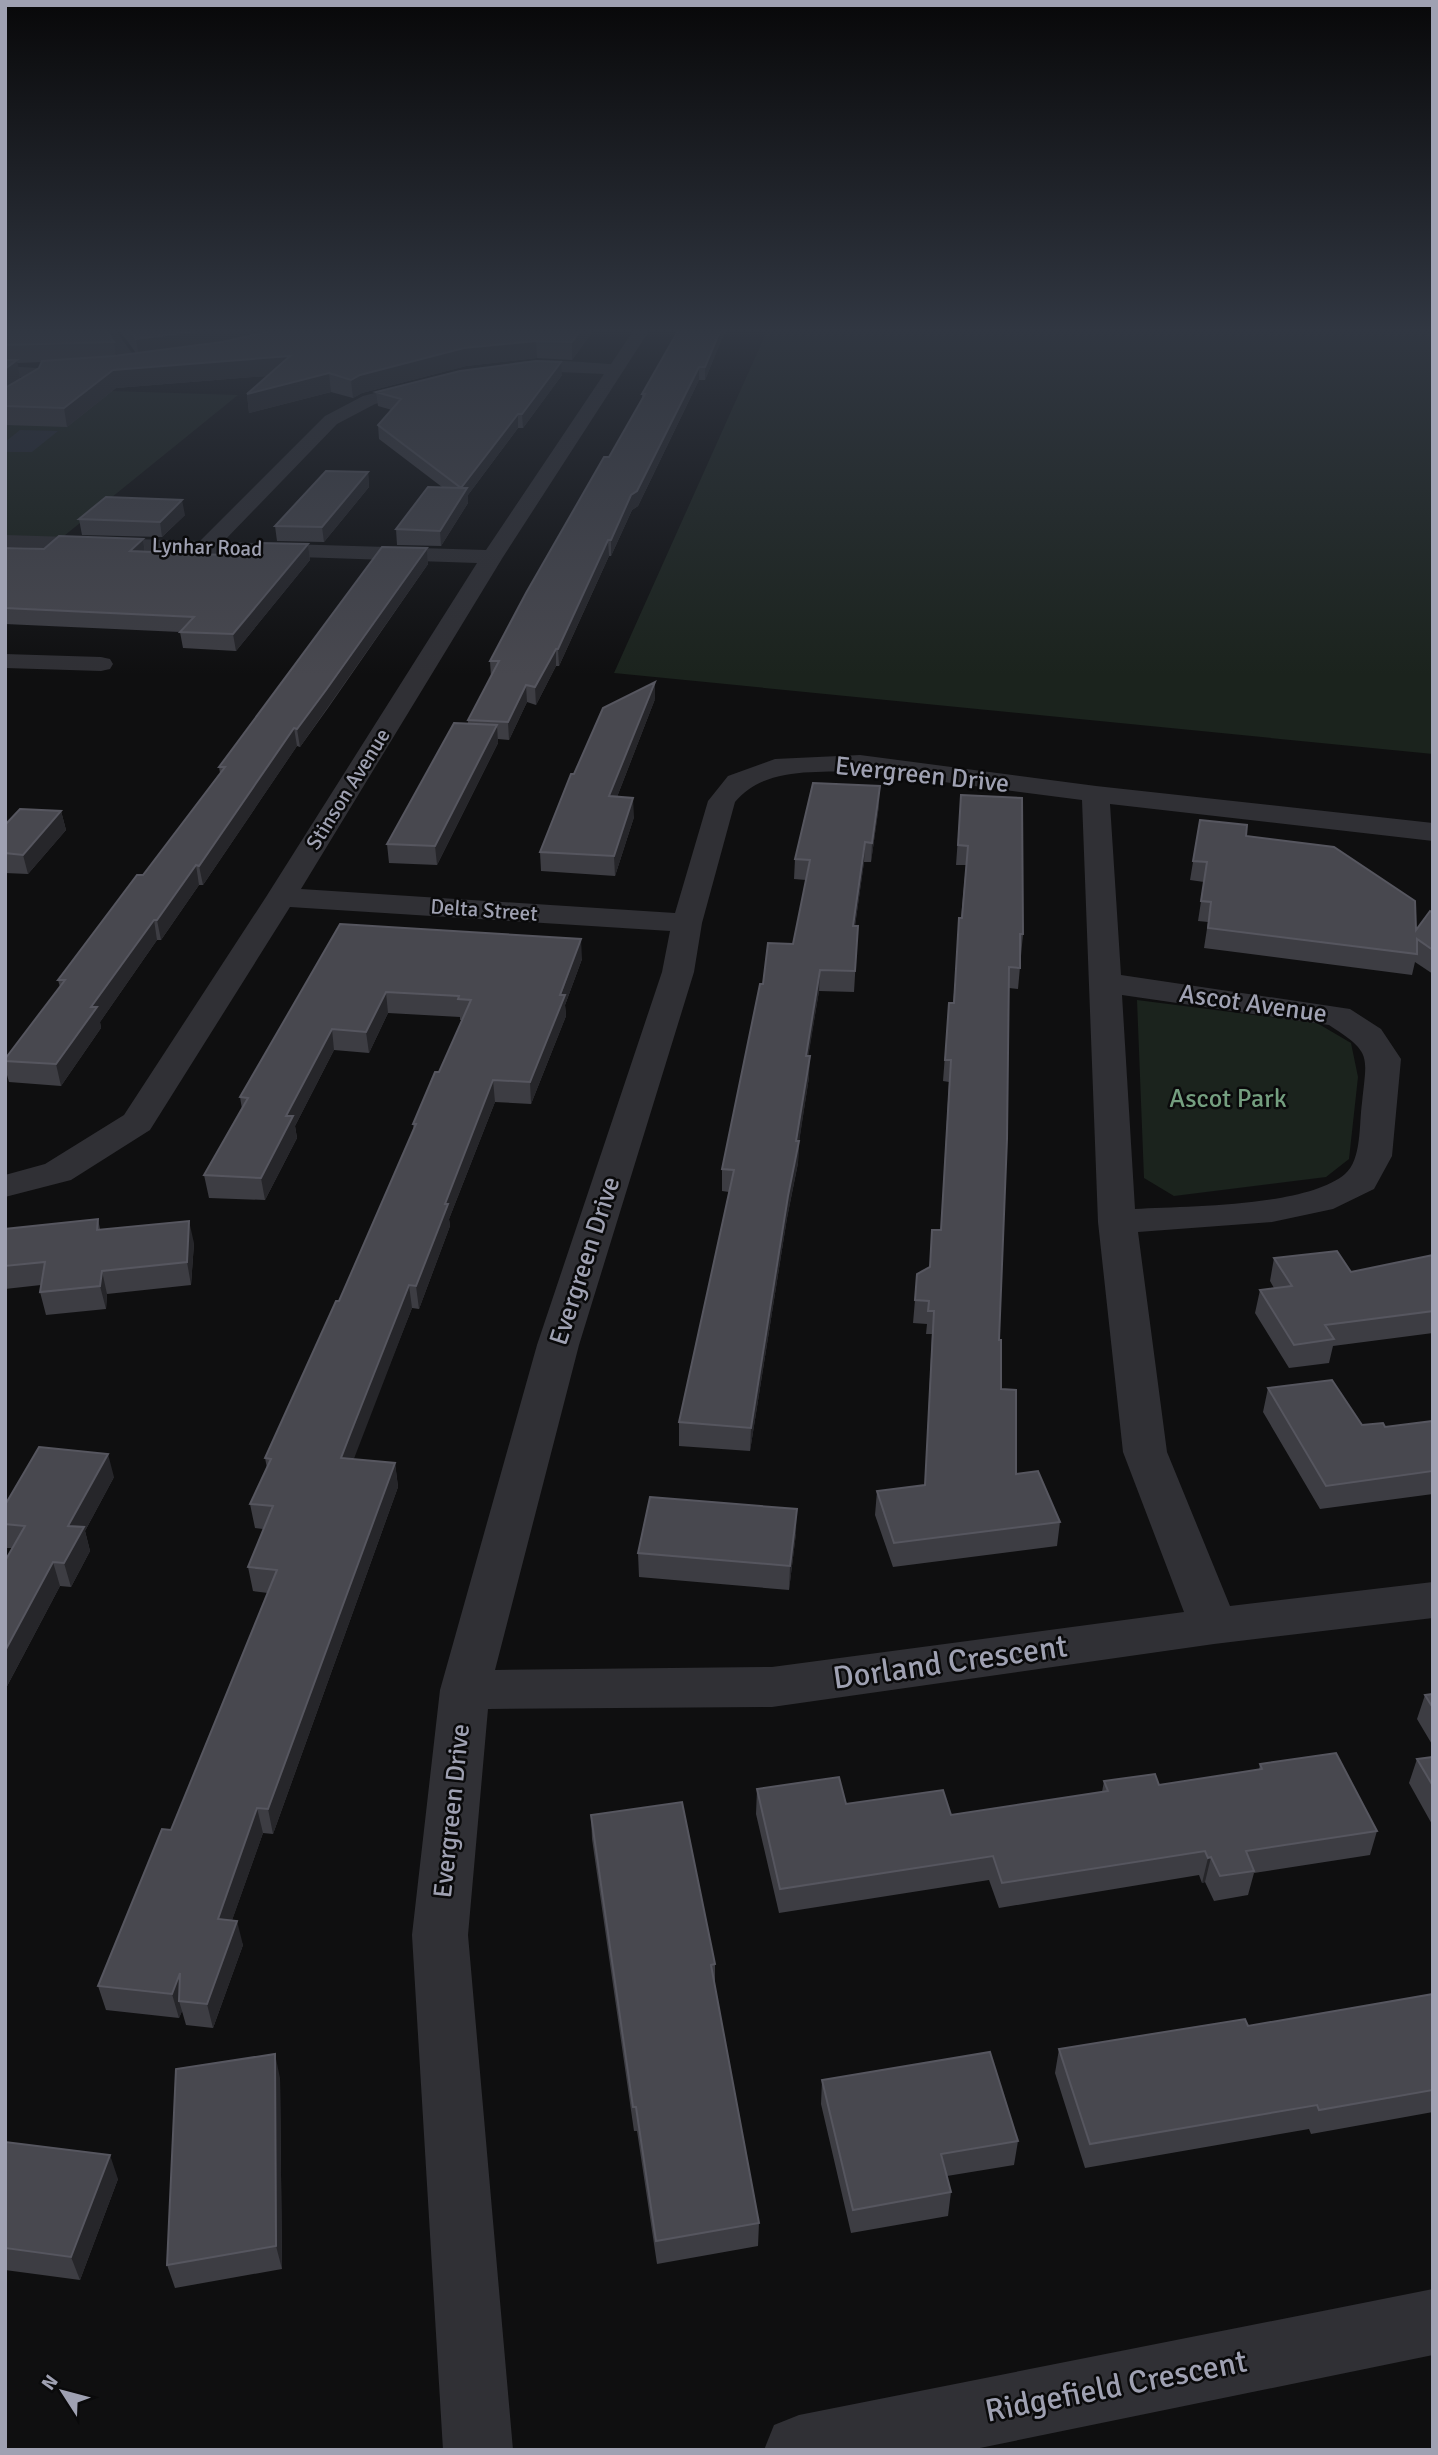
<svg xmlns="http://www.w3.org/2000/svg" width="1438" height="2455" font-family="Signika,sans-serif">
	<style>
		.green { fill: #1b231d }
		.water { fill: #252a34 }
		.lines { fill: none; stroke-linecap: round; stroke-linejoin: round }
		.minor { fill: #303035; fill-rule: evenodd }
		.wall { fill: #3d3d43; fill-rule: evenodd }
		.shaded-wall { fill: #26262a }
		.building { fill: #48484f; stroke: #56565f; stroke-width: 2 }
		.labels { text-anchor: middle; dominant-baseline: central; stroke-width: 5; stroke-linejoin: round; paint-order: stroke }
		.far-street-label { font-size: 21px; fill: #9fa1b2; stroke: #0a0a0b }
		.street-label { font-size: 26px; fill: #9fa1b2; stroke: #0a0a0b }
		.park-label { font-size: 26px; fill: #749e7f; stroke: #0a0a0b }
		.near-street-label { font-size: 32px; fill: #9fa1b2; stroke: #0a0a0b }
	</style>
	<rect width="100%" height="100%" fill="#0f0f10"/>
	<!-- green -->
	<path class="green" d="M767 331H1433V754L614 673Z
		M17 388 238 395 59 540 5 538V396Z
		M1137 1000 1317 1023 1351 1043 1358 1077 1349 1159 1326 1177 1174 1196 1144 1178Z"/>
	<!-- water -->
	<path class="water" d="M20 430 58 431 32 452H5V442Z"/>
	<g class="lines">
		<!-- minor -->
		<path class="minor" d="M100 331H116L140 364 138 368H126Z
			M633 331H649L503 557 301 889 675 913 708 801 728 776 775 759 860 755 1096 786 1433 823V841L1110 804 1121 975 1350 1009 1381 1029 1401 1059 1392 1156 1374 1189 1333 1209 1272 1222 1138 1232 1167 1452 1230 1606 1433 1582V1618L1214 1644 772 1707 488 1709 468 1935 513 2450H443L412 1935 440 1690 537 1345 662 972 670 931 290 907 150 1130 71 1180 5 1197V1175L45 1164 124 1115 266 897 477 563 5 547V535L200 541 325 416 363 396 429 379 435 380 438 384 435 388 375 404 337 424 223 542 486 550 604 374 537 371 508 374 500 369C514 354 589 363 611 364ZM860 771 1082 800 1098 1222 1123 1452 1184 1612 772 1667 495 1670 579 1345 694 972 702 923 735 802C765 766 817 773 860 771ZM1122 995 1329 1025C1372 1053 1367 1054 1362 1103 1359 1123 1362 1160 1345 1174 1306 1207 1187 1206 1135 1209Z
			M83 364 91 369 89 373 37 378 5 376V366L37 368Z
			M5 654 101 657 110 659 113 664 110 669 101 671 5 668Z
			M1433 2289V2355L970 2450H764L774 2425 799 2415Z"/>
	</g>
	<!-- wall -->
	<path class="wall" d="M5 331 114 342 116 356 136 353 120 331H593L572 360 537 358 466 366 362 393 353 398 331 392 249 413 247 394 267 376 116 388 67 427 5 425ZM42 362 39 368 20 379 17 363Z
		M678 331H725L705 380H699L638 506 632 510 611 556H609L559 666H556L536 705 527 702 509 740 498 739V743L437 865 389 863 387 844 468 724V720L491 677 490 661 642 401V394Z
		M562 375 523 428H518L468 495V503L441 546 397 545 396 529 442 487 379 439 378 425 392 410 378 406 376 392Z
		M368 472 369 487 324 542 277 541 275 526Z
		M185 515 162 537 82 535 79 519Z
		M143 539 145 551 247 556 308 544 310 560 236 651 183 648 180 632 5 624V548L44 549Z
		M427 548 428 564 328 708 300 747 297 746 203 885H199L161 940H157L100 1022 101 1028 61 1086 9 1082 5 1068V1059L60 987 58 980 143 875 220 773 219 767Z
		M655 699 617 797 634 817 615 876 541 871 540 852 574 774Z
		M961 795 1023 934 1018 989 1009 988 999 1340 1001 1389 1016 1474 1060 1522 1057 1546 893 1567 875 1515 877 1491 925 1485 932 1334H926L927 1324 913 1323 915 1300 929 1267 941 1230 949 1082 943 1081 949 1003H953L966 865H956Z
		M879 805 871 862H864L855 926H858L854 992 819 991 808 1056 809 1077 799 1141 798 1163 787 1218 750 1451 679 1446V1422L729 1192 722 1191V1169L763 984 793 944 806 880 794 879 795 859Z
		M61 811 66 830 28 874 5 873V825Z
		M1200 820 1246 836 1416 930 1433 913V974L1415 962 1412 975 1204 948 1208 922 1198 921 1204 882 1190 880Z
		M340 924 582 959 565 1005 566 1016 531 1104 495 1102 449 1219 450 1226 419 1309 412 1308 354 1455 353 1459 395 1463 398 1487 273 1834 263 1833 232 1920 243 1945 213 2028 186 2025 182 2011 179 2018 106 2010 98 1986 171 1830 268 1593 253 1591 248 1567 263 1529 255 1528 250 1504 267 1468 265 1458 339 1301 414 1130 413 1124 439 1072 462 1020H460V1017L388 1013 369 1053 334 1050 295 1126 297 1138 265 1200 209 1198 204 1175 242 1109 240 1097Z
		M98 1219 100 1229 194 1243 191 1285 107 1294 106 1309 46 1315 40 1292 41 1285 5 1289V1229Z
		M1433 1255V1333L1333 1346 1329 1363 1289 1368 1255 1313 1260 1290 1274 1288 1270 1281 1274 1258 1351 1272Z
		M1268 1388 1362 1425 1385 1427 1433 1421V1494L1320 1509 1263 1412Z
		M114 1477 85 1531 90 1551 71 1587 60 1586 5 1690V1561L12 1548H5V1505Z
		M796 1533 789 1590 639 1577 638 1553Z
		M1433 1694V1746L1417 1719 1425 1695Z
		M1433 1757V1826L1409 1783 1417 1759Z
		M1260 1764 1377 1831 1370 1855 1254 1873 1248 1895 1214 1901 1205 1882 1202 1883 1199 1875 999 1908 989 1880 779 1913 756 1814 757 1789 846 1804 951 1815 1102 1792 1104 1781 1159 1785 1259 1770Z
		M591 1815 715 1964V1985L759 2223 758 2246 657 2264 637 2131H634L592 1839Z
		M1433 1994V2112L1311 2134 1309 2129 1085 2168 1055 2073 1059 2049 1248 2026Z
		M280 2078 282 2269 175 2288 167 2265Z
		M822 2080 1018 2141 1014 2165 947 2176 951 2192 948 2216 851 2233 821 2104Z
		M5 2142 118 2179 80 2280 5 2270Z"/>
	<!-- shaded-wall -->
	<path class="shaded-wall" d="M198 331H286L139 357 136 339Z
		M580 331H593L572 360V342Z
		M720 331H725L705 380V367Z
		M536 341 537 358 466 366 362 393 353 398 351 380 360 375 464 348Z
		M290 356 292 374 116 388 67 427 64 408 113 370Z
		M17 360 20 379 5 390V369Z
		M561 362 562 375 523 428 522 414Z
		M699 367V380L638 506 632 510 611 556V540L631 495Z
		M329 373 331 392 249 413 247 394Z
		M518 414V428L468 495V503L441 546 440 531 461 488Z
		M368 472 369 487 324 542 322 527Z
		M182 500 185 515 162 537 160 522Z
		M143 539 145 554 130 551Z
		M608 540 609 556 559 666 558 649Z
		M308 544 310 560 236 651 233 634Z
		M427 548 428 564 300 747 297 729Z
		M556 649V666L536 705 535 687Z
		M655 682V699L610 815 609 796Z
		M526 685 527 702 509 740 508 722Z
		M497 725 498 743 437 865 435 846Z
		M294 728 297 746 203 885 199 866Z
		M880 786 879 805 871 862 872 843Z
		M633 798 634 817 615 876 614 856Z
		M61 811 66 830 28 874 23 855Z
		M865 842 864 862 852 946 853 926Z
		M196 865 199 885 161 940 157 920Z
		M154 920 157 940 100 1022 101 1028 61 1086 56 1064 91 1007Z
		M581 939 582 959 565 1005 566 1016 531 1104 530 1082Z
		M820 970 819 991 805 1077 806 1056Z
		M386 992 388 1013 369 1053 366 1032Z
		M332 1029 334 1050 295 1126 297 1138 265 1200 261 1178 286 1116Z
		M810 1056 809 1077 799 1143V1141L798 1163 787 1218 750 1451 751 1428Z
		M493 1080 495 1102 449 1219 450 1226 419 1309 416 1286 445 1204Z
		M189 1221 194 1243 191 1285 187 1262Z
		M102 1271 107 1294 106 1309 100 1286Z
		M409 1285 412 1308 345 1482 341 1458Z
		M108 1454 114 1477 85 1531 90 1551 71 1587 64 1563 68 1526Z
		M395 1463 398 1487 273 1834 268 1809Z
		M797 1509 796 1533 789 1590 790 1566Z
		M53 1562 60 1586 5 1690V1651Z
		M257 1808 263 1833 224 1943 218 1919Z
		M1211 1857 1205 1882 1202 1883 1208 1858Z
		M237 1921 243 1945 213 2028 207 2004Z
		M180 1973 179 2001 182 2011 179 2018 172 1994Z
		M275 2054 280 2078 282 2269 276 2246Z
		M110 2155 118 2179 80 2280 71 2257Z"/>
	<!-- building -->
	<path class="building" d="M5 331H107L114 342 5 345Z
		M130 331H198L136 339Z
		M271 331H580L572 342 536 341 464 348 360 375 351 380 329 373 247 394 290 356 113 370 64 408 5 406V388L39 368 42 361 114 356 222 342Z
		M678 331H720L705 367H699L637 491 631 495 611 540H608L558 649H556L535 687 526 685 508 722 468 720 499 661H490L526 593 604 457H609L645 394H642Z
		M5 360H17L5 369Z
		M536 361 561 362 522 414H518L461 488H467L440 531 396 529 428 487 461 488 378 425 401 399 376 392 460 371Z
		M326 471 368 472 322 527 275 526Z
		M106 497 182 500 160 522 79 519Z
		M59 536 143 539 130 551 247 556 259 543 308 544 233 634 180 632 194 617 5 608V548L44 549Z
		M382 547 427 548 326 690 297 729 294 728 199 866 196 865 157 920H154L91 1007H97L56 1064 5 1061V1059L65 980H58L137 875H143L225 767H219Z
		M655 682 609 796 633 798 614 856 540 852 571 774H574L603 708Z
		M454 723 497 725 435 846 387 844Z
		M813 783 880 786 872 843 865 842 853 926H858L855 971 820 970 806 1056H810L796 1141H799L788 1196 751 1428 679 1422 734 1170 722 1169 760 984H763L768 943 793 944 810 860 795 859Z
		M961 795 1022 798 1023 934H1020V968L1009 967 1007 1139 999 1340H1001V1389L1016 1390V1474L1038 1471 1060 1522 894 1543 877 1491 925 1485 934 1311H928L929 1301 915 1300 917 1274 930 1267 932 1230H941L951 1060H945L949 1003H954L959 918H962L968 846 958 845Z
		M20 809 61 811 23 855 5 853V825Z
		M1200 820 1247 825 1246 836 1334 847 1415 901 1416 930 1430 911 1433 913V950L1417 939V954L1208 928 1211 902 1201 901 1207 862 1193 861Z
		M340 924 581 939 560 995H565L530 1082 493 1080 445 1204H448L416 1286 409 1285 351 1432 341 1458 395 1463 268 1809 257 1808 218 1919 237 1921 207 2004 179 2001 180 1973 172 1994 98 1986 162 1829 171 1830 277 1570 248 1567 273 1506 250 1504 271 1459 265 1458 336 1301H339L416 1124H413L435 1072H439L471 1000 458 999 459 996 386 992 366 1032 332 1029 286 1116H293L261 1178 204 1175 248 1098 240 1097Z
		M98 1219 97 1230 189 1221 187 1262 102 1271 100 1286 40 1292 45 1262 5 1266V1229Z
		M1337 1251 1351 1272 1433 1255V1311L1325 1325 1334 1339 1294 1345 1260 1290 1292 1286 1274 1258Z
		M1332 1380 1362 1425 1383 1423 1385 1427 1433 1421V1471L1326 1486 1268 1388Z
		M39 1447 108 1454 68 1526 84 1527 64 1563 53 1562 5 1651V1561L25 1526 5 1524V1505Z
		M650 1497 797 1509 790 1566 638 1553Z
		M1433 1694V1708L1425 1695Z
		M1336 1753 1377 1831 1246 1851 1254 1871 1220 1876 1211 1857 1208 1858 1205 1851 1002 1883 993 1856 780 1889 757 1789 839 1777 846 1804 943 1790 951 1815 1108 1791 1104 1781 1155 1774 1159 1785 1262 1769 1260 1764Z
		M1433 1757V1786L1417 1759Z
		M682 1802 715 1964 711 1965 759 2223 656 2241 636 2107H633L591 1815Z
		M1433 1994V2090L1319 2110 1317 2105 1090 2144 1059 2049 1245 2019 1248 2026Z
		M990 2052 1018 2141 941 2154 951 2192 853 2210 822 2080Z
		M275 2054 276 2246 167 2265 176 2069Z
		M5 2142 110 2155 71 2257 5 2248Z"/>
	<!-- sky -->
	<linearGradient id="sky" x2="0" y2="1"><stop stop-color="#080809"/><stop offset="0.49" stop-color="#313742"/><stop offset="1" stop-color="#313742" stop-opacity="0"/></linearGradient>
	<rect width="1438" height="675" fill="url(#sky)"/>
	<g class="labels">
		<!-- far-street labels -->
		<g class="far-street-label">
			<text transform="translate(207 547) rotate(2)">Lynhar Road</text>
			<text transform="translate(348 789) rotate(-58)">Stinson Avenue</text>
			<text transform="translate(484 910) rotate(4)">Delta Street</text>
		</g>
		<!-- street labels -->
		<g class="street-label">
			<text transform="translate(922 775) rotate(6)">Evergreen Drive</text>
			<text transform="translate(1253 1004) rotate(8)">Ascot Avenue</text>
			<text transform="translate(585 1261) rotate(-72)">Evergreen Drive</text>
			<text transform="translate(452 1811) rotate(-84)">Evergreen Drive</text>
		</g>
		<!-- park labels -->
		<g class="park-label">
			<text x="1228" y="1099">Ascot Park</text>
		</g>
		<!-- near-street labels -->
		<g class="near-street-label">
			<text transform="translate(950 1662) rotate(-8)">Dorland Crescent</text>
			<text transform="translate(1116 2386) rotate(-11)">Ridgefield Crescent</text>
		</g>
	</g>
	<!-- border -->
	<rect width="1438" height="2455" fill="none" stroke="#9fa1b2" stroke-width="14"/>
	<!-- north arrow -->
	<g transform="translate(63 2392) rotate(306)" stroke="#0a0a0b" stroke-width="5" paint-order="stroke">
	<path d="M0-5L12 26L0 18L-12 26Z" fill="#9fa1b2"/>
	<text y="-10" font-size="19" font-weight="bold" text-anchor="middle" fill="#9fa1b2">N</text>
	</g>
</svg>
